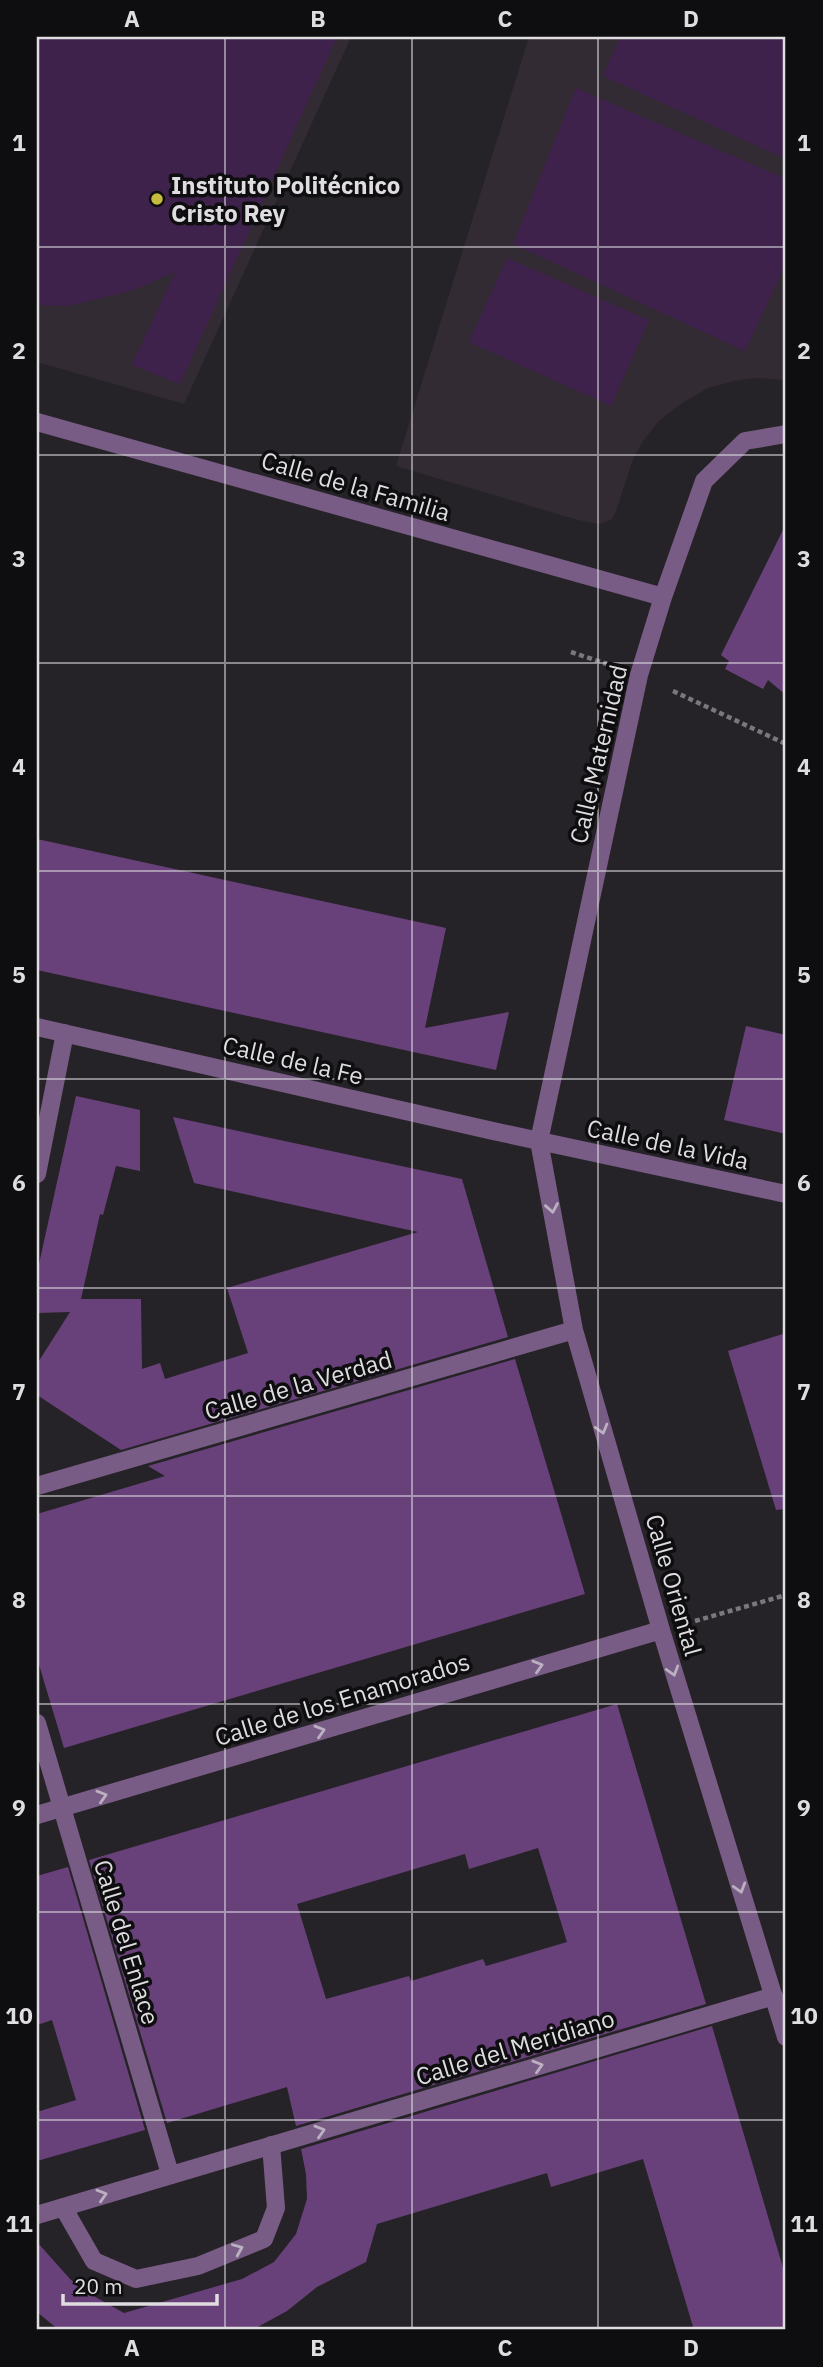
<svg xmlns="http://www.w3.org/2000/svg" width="823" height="2367" font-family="'IBM Plex Sans',sans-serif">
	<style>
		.built { fill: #322b34 }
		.green { fill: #3f224b }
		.building { fill: #69417a; fill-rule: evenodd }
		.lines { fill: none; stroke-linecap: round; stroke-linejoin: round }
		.path { stroke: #7b787d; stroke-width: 4.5; stroke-dasharray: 5 3.5; stroke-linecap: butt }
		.minor { stroke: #785c85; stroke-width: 18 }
		.oneway { stroke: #bbb0c0 }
		.grid { fill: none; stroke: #dfdde0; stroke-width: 2; stroke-opacity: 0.55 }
		.poi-dot { fill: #c5bc3d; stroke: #0e0d0f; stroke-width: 2.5 }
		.labels { text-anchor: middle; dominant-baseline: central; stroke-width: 7; stroke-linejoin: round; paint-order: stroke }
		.poi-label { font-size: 24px; font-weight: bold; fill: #dfdde0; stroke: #0e0d0f; text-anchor: start }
		.street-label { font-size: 24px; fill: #dfdde0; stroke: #0e0d0f }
		.neatline { fill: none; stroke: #dfdde0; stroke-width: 2.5 }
		.grid-label { font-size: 23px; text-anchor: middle; font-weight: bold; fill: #dfdde0 }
	</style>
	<rect width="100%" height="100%" fill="#262328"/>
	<!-- built -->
	<path class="built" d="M37 37H351L184 404 37 362Z
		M529 37H786V380L757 378 738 380 708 388 679 405 658 422 643 441 633 459 615 514 612 519 600 524 578 520 396 466Z"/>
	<!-- green -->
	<path class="green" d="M37 37H337L180 384 132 365 175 272 134 290 68 306 37 305Z
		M620 37H786V159L603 76Z
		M576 88 786 179V264L745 351 513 244Z
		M507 258 649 320 611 406 469 342Z"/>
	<!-- building -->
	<path class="building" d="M786 524V695L768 680 763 689 725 669 729 661 721 655Z
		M37 839 446 928 425 1028 509 1012 496 1070 37 970Z
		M746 1026 786 1035V1134L724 1120Z
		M76 1096 140 1110V1171L116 1166 103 1215 100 1214 81 1299H141L142 1369 160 1363 165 1379 248 1353 227 1288 418 1232 194 1183 173 1117 462 1179 508 1337 121 1450 37 1395V1364L70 1312 37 1313V1273Z
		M786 1333V1509L776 1510 728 1351Z
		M515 1359 585 1594 64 1748 37 1658V1514L165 1476 148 1466Z
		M617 1704 706 2004 296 2126 287 2087 167 2123 89 1860ZM538 1848 567 1942 486 1966 483 1959 411 1981 409 1976 326 1999 297 1904 465 1854 469 1869Z
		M68 1867 145 2130 37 2161V2112L76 2100 52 2020 37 2025V1876Z
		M712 2026 786 2278V2330H694L643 2159 551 2187 547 2173 377 2224 366 2262 317 2287 287 2311 252 2330H59L37 2312V2242L70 2279 83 2290 124 2313 242 2279 274 2262 296 2234 307 2199 306 2174 301 2149Z"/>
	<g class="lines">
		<!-- path -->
		<path class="path" d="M571 652 607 664
			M673 691 786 744
			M695 1621 786 1595"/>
		<!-- minor -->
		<path class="minor" d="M37 422 663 597
			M786 434 745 441 704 481 663 597 639 675 539 1141 574 1330 661 1630 786 2037
			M37 1027 493 1131 786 1194
			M37 1174 65 1033
			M37 1486 574 1330
			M37 1723 170 2174
			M37 1815 661 1630
			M63 2207 94 2261 136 2279 198 2266 264 2239 276 2208 271 2145
			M37 2215 774 1996"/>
	</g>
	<!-- one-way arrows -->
	<defs><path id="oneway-chevron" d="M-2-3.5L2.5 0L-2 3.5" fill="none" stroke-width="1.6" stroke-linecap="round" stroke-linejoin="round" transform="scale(1.75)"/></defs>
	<g class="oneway">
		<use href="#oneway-chevron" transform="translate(552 1208) rotate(80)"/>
		<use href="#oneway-chevron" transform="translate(602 1429) rotate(74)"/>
		<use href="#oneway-chevron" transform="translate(538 1666) rotate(-17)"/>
		<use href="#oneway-chevron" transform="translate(673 1671) rotate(73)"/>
		<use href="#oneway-chevron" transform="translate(320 1731) rotate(-17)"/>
		<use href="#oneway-chevron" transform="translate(102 1796) rotate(-17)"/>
		<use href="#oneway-chevron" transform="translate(740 1888) rotate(73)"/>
		<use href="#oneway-chevron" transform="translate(538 2066) rotate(-17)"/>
		<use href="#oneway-chevron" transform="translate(320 2131) rotate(-17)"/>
		<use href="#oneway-chevron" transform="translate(102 2195) rotate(-17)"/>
		<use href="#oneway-chevron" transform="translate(238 2249) rotate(-23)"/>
	</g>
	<!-- grid -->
	<path class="grid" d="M225 37V2330M412 37V2330M598 37V2330M37 247H786M37 455H786M37 663H786M37 871H786M37 1079H786M37 1288H786M37 1496H786M37 1704H786M37 1912H786M37 2120H786"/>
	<!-- markers -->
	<circle class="poi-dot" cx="157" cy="199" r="7"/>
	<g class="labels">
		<!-- poi labels -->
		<g class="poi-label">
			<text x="171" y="185">Instituto Politécnico<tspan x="171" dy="28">Cristo Rey</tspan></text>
		</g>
		<!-- street labels -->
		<g class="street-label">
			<text transform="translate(356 486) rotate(16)">Calle de la Familia</text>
			<text transform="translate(598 754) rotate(-77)">Calle Maternidad</text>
			<text transform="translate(293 1060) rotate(13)">Calle de la Fe</text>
			<text transform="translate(668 1144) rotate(12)">Calle de la Vida</text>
			<text transform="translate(298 1385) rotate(-16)">Calle de la Verdad</text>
			<text transform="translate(674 1585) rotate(74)">Calle Oriental</text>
			<text transform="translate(342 1699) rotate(-17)">Calle de los Enamorados</text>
			<text transform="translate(127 1942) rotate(73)">Calle del Enlace</text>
			<text transform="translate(515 2047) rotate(-17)">Calle del Meridiano</text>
		</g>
	</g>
	<!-- border -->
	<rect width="823" height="2367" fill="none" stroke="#0e0d0f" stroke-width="77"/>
	<!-- scale -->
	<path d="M63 2294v10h154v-10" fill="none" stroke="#dfdde0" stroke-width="3.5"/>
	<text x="74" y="2294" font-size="21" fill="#dfdde0" stroke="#0e0d0f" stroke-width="5" paint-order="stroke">20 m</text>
	<rect x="38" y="38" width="746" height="2290" class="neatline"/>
	<g class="grid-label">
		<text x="132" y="27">A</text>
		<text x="318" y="27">B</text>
		<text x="505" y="27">C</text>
		<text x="691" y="27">D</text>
		<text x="19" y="151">1</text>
		<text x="804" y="151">1</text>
		<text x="19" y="359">2</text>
		<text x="804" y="359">2</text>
		<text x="19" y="567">3</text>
		<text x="804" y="567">3</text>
		<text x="19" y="775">4</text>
		<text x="804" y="775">4</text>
		<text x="19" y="983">5</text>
		<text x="804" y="983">5</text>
		<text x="19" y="1191">6</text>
		<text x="804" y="1191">6</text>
		<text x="19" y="1400">7</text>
		<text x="804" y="1400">7</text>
		<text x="19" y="1608">8</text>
		<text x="804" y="1608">8</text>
		<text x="19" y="1816">9</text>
		<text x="804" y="1816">9</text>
		<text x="19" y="2024">10</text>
		<text x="804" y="2024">10</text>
		<text x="19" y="2232">11</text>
		<text x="804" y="2232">11</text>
		<text x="132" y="2356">A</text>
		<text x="318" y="2356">B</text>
		<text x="505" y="2356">C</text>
		<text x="691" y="2356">D</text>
	</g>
</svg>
